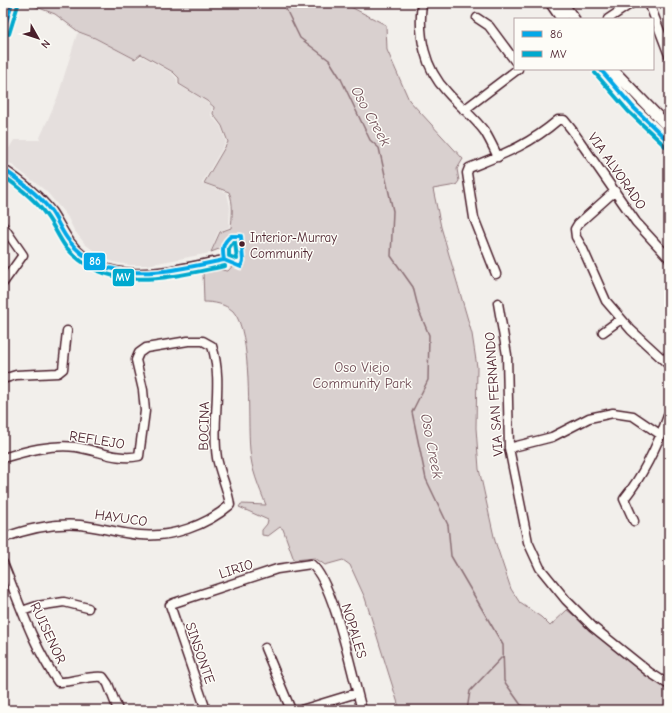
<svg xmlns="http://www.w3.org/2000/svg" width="672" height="713" font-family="'Comic Neue',sans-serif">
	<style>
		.built { fill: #e5dfdd }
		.green { fill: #d9d0cf; stroke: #92787d }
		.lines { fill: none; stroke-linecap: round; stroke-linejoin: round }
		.stream { stroke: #8b6f75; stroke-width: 1.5 }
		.minor-casing { stroke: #4a1f2b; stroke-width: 11 }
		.major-casing { stroke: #4a1f2b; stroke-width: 13 }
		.minor { stroke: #fdfcf7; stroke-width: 8 }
		.major { stroke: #fdfcf7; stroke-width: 10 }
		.bus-1-casing { stroke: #fdfcf7; stroke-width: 7 }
		.bus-2-casing { stroke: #fdfcf7; stroke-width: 7 }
		.bus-1 { stroke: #04a8e8; stroke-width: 4 }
		.bus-2 { stroke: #00a9ce; stroke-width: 4 }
		.bus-dot { fill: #4a1f2b; stroke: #fdfcf7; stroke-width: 1.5 }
		.labels { text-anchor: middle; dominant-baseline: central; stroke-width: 3; stroke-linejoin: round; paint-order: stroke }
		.bus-label { font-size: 13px; fill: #4a1f2b; stroke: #fdfcf7; text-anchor: start }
		.street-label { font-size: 14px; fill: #4a1f2b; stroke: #fdfcf7 }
		.park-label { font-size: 14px; fill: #6e4b54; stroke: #fdfcf7 }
		.water-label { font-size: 15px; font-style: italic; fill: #704e56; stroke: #fdfcf7 }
		.line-badge { stroke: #fdfcf7; stroke-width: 1.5 }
		.badge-label { font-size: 11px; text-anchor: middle; font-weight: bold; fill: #fff }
	</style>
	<rect width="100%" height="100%" fill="#f2efeb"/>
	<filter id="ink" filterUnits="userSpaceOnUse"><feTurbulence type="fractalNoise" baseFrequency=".025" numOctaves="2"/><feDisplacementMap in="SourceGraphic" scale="8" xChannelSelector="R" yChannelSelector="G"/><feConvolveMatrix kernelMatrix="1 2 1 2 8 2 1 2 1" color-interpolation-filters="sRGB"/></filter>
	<g filter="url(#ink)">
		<!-- built -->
		<path class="built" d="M79 33 94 38 136 60 142 56 172 73 177 79V84L207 102 212 107 211 115 221 127 226 142 202 183 227 193 230 207 229 227 218 232 210 253 147 265H130L113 262 98 254 85 244 74 230 67 216 46 191 3 158 14 140H39L58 96 77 34Z"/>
		<!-- green -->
		<path class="green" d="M26 3H343L386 25 387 50 409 100 463 159 457 169 459 181 456 185 433 189 441 227 472 334 477 367 476 428 479 469 495 541 511 589 520 603 541 617 550 626 567 610 669 690V710H400L365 598 350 565 343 560 325 565 315 558 294 560 283 529 280 527 268 536 262 535V530L267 524 268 520 239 507 241 504 266 505C259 487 251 469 250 450 247 418 253 333 233 311 225 304 214 302 204 302L203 271 214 269 228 271 236 262V253L227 246 211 252 220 232 231 228C232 217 234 203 229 192L204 183 228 142 222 126 213 114 214 107 207 101 179 84V78L173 72 141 54 135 59 95 38 79 32 55 14Z"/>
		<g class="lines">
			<!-- stream -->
			<path class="stream" d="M283 3 300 38 329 60 341 79 370 140 379 148 393 211 391 256 413 287 419 311 429 335 428 380 412 412 426 479 448 525 451 556 503 645 504 681 521 705 540 710
				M467 710 470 691 503 656"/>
			<defs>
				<path id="minor" d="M422 3C418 35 424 68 447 92 459 106 474 117 485 132 490 140 494 149 498 157
					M649 3 669 55
					M477 18 489 26 515 61
					M608 19 632 3
					M464 110 518 69
					M3 169C21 181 38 194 51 211 58 221 63 232 70 242 107 292 174 269 224 260
					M615 191 578 224 575 229 576 237 582 247 606 301 631 330 669 365
					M3 226 23 255 3 283
					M496 274 474 218 467 173 469 168C504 154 529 145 558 120H564L572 130 636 222 669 258
					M498 303 507 355 509 448 528 542 540 568 566 600 593 627 649 672 669 685
					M603 332 621 319
					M3 379 16 375 58 373 63 369 67 331
					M509 448 552 437 589 418 613 413 633 416 661 435
					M3 458C26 451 51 444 76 447 97 450 118 461 139 456L145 411 143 390 136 360 139 353 146 348 188 341H203L212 346C224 383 211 420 217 458 220 474 228 489 230 505 207 525 172 538 140 535 120 534 101 527 80 525 54 523 27 529 3 538
					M634 521 624 499C645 473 658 444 669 413
					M3 563C19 602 33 646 58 682 73 683 87 675 103 677L108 684 118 710
					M22 611 37 606 64 602 88 608
					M265 648 291 710
					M206 710 170 605 174 603 277 569 311 564C334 582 353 679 362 710
					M301 710 357 693"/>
				<path id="major" d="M551 3 562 19
					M562 3 574 19
					M3 32 12 3
					M600 69 633 107 669 142
					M612 69 669 128"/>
			</defs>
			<!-- minor casing -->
			<use href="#minor" class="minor-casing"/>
			<!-- major casing -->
			<use href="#major" class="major-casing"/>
			<!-- minor -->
			<use href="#minor" class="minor"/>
			<!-- major -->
			<use href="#major" class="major"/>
			<defs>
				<path id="bus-1" d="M3 32 12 3
					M600 69 633 107 669 142
					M3 169C20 181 38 194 51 211 58 221 62 233 70 242 109 289 173 270 224 260
					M231 236H241L243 261 241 267 224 260C222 249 222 243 231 236Z"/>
				<path id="bus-2" d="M9 34 18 5
					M595 73 628 111 665 146
					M3 176C19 187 35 199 46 215 53 224 58 236 65 246 107 296 171 277 225 266
					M233 242H235L237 259 229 256V248Z"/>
			</defs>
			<!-- bus-1 casing -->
			<use href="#bus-1" class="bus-1-casing"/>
			<!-- bus-2 casing -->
			<use href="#bus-2" class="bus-2-casing"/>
			<!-- bus-1 -->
			<use href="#bus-1" class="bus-1"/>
			<!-- bus-2 -->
			<use href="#bus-2" class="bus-2"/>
		</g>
	</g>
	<!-- markers -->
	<circle class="bus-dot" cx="242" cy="244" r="3.5"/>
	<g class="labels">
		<!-- bus labels -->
		<g class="bus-label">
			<text x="250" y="237">Interior-Murray<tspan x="250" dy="16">Community</tspan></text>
		</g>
		<!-- street labels -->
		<g class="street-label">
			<text transform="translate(617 171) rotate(55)">VIA ALVORADO</text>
			<text transform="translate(494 394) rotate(-94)">VIA SAN FERNANDO</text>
			<text transform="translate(204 426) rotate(-89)">BOCINA</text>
			<text transform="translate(97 440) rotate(9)">REFLEJO</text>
			<text transform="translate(121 518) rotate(8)">HAYUCO</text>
			<text transform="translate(236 569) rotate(-18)">LIRIO</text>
			<text transform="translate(354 631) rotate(73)">NOPALES</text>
			<text transform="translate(48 633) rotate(65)">RUISENOR</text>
			<text transform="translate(200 653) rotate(71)">SINSONTE</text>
		</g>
		<!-- park labels -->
		<g class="park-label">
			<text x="362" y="367">Oso Viejo<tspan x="362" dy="16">Community Park</tspan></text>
		</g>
		<!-- water labels -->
		<g class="water-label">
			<text transform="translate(371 116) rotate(61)">Oso Creek</text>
			<text transform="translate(432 446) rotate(79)">Oso Creek</text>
		</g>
	</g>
	<g class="line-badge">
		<rect x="83" y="252" width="23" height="19" rx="4" fill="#04a8e8"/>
		<rect x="112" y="268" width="23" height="19" rx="4" fill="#00a9ce"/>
	</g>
	<g class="badge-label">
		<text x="95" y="265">86</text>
		<text x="123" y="281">MV</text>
	</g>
	<!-- margin -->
	<rect width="672" height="713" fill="none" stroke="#fdfcf7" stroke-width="16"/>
	<rect x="8" y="8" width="656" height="697" fill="none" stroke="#4a1f2b" stroke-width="1.5" filter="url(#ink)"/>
	<!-- legend -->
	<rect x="514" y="18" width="140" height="52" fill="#fdfcf7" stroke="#b5a4a5"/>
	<rect x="522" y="31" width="20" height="6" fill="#04a8e8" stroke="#b5a4a5"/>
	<text x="550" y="38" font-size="12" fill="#4a1f2b">86</text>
	<rect x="522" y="51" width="20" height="6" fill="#00a9ce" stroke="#b5a4a5"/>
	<text x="550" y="58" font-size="12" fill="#4a1f2b">MV</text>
	<!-- north arrow -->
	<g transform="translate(38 38) rotate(129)" stroke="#fdfcf7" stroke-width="3" paint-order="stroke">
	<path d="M0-3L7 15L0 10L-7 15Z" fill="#4a1f2b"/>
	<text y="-6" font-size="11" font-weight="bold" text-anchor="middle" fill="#4a1f2b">N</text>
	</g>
</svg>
